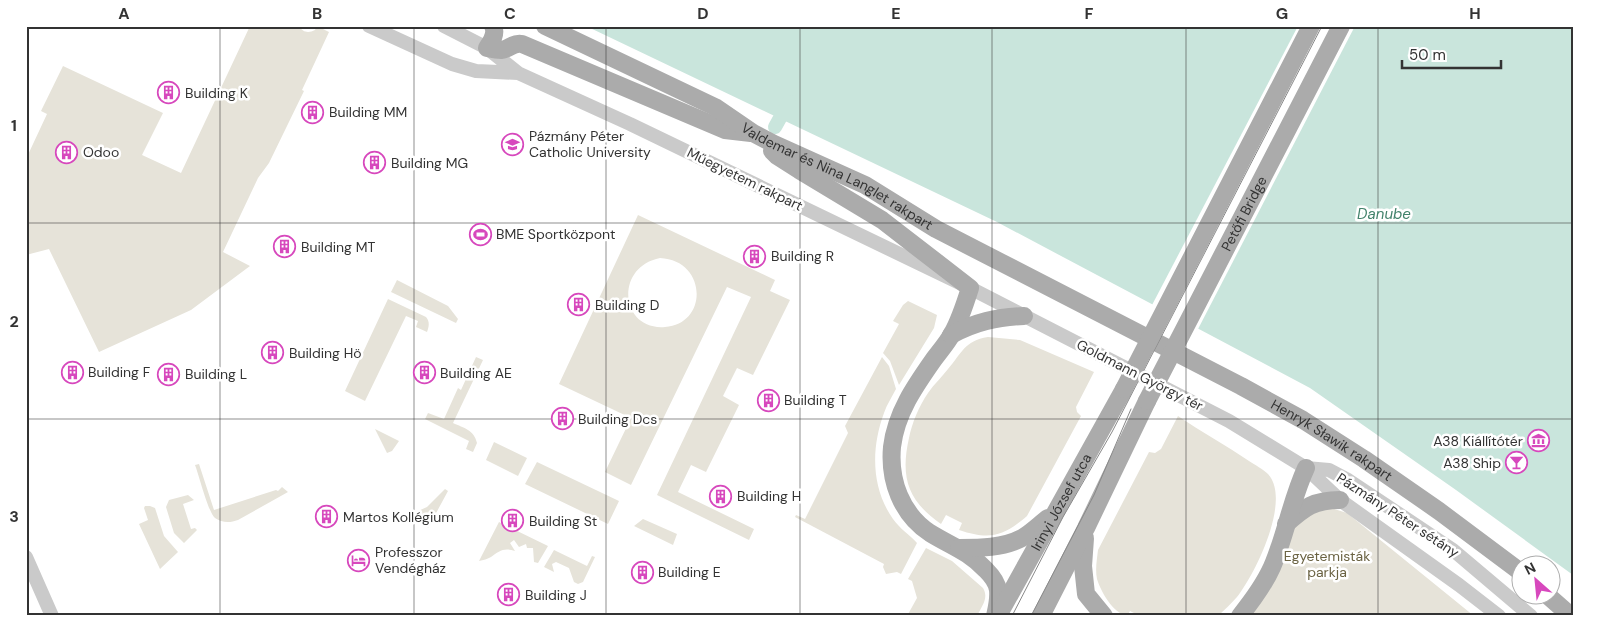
<svg xmlns="http://www.w3.org/2000/svg" width="1599" height="642" font-family="'DM Sans',sans-serif">
	<style>
		.green { fill: #e6e3d9; fill-rule: evenodd }
		.water { fill: #c9e5dc }
		.pier { fill: #fff }
		.lines { fill: none; stroke-linecap: round; stroke-linejoin: round }
		.canal { stroke: #c9e5dc; stroke-width: 14 }
		.minor { stroke: #cacaca; stroke-width: 14 }
		.major { stroke: #ababab; stroke-width: 18 }
		.tram { stroke: #888; stroke-width: 1 }
		.major-bridge { stroke: #ababab; stroke-width: 18 }
		.grid { fill: none; stroke: #333; stroke-width: 1; stroke-opacity: 0.55 }
		.labels { text-anchor: middle; dominant-baseline: central; stroke-width: 5; stroke-linejoin: round; paint-order: stroke }
		.poi-label { font-size: 14px; fill: #333; stroke: #fff; text-anchor: start }
		.street-label { font-size: 14px; fill: #333; stroke: #fff }
		.park-label { font-size: 14px; fill: #6b6343; stroke: #fff }
		.water-label { font-size: 15px; font-style: italic; fill: #42826b; stroke: #fff }
		.neatline { fill: none; stroke: #333; stroke-width: 2 }
		.grid-label { font-size: 16px; text-anchor: middle; font-weight: bold; fill: #333 }
	</style>
	<rect width="100%" height="100%" fill="#fff"/>
	<!-- green -->
	<path class="green" d="M250 26H299C303 33 309 33 315 30L317 26 329 32 302 90 304 91 269 163 258 178 223 252 250 266 191 310 99 352 49 249 26 255V159L47 114 41 111 63 66 163 113 142 155 181 173Z
		M638 215 775 280 770 291 790 300 753 375 737 368 723 396 739 405 706 472 691 465 678 492 754 529 749 540 657 495 751 297 727 287 631 485 605 472 631 418 559 384ZM660 258C707 260 709 324 665 327 620 331 614 267 660 258Z
		M397 280 448 306 458 319 456 323 391 292Z
		M388 299 426 317C430 322 429 326 427 332L416 327 418 321 406 316 365 401 345 391Z
		M908 301 937 315 934 328 899 385 890 361 883 353 899 324 893 321 903 305Z
		M988 337 1020 340 1094 372 1076 407 1077 412 1081 416 1027 516C1003 537 989 540 959 530L962 523 946 515 941 524C908 501 900 478 909 438 912 423 919 406 928 393 934 384 942 377 948 369 962 353 964 341 988 337Z
		M476 357 483 360 453 423C464 428 474 430 477 443L473 452 466 449 469 441 425 419 428 413 444 419 458 388 461 390Z
		M882 357 889 366 896 389C892 397 887 404 884 413 871 448 871 488 893 519 900 529 910 535 917 543L901 574 897 572 886 574 883 567 884 564 795 517 796 515 805 519 848 433 845 426Z
		M1178 416C1201 432 1226 445 1249 461 1255 465 1263 469 1268 474 1292 500 1255 574 1237 597 1231 604 1224 610 1218 616H1140L1130 611 1127 616C1113 613 1101 592 1097 579 1095 569 1097 559 1098 550L1149 452 1155 453 1161 449Z
		M375 429 399 441 392 451 387 453Z
		M494 442 527 458 518 476 486 460Z
		M537 462 619 501 608 524 525 484Z
		M199 464 214 510 276 490 278 491 282 487 288 492 238 520C230 523 222 523 215 518 208 512 199 475 195 465Z
		M445 489 448 491 428 528 418 511 427 507Z
		M188 495 194 500 183 504 191 529 195 528 197 530 184 543 174 533 166 507 169 500Z
		M145 506H150L155 508 164 536 178 552 160 569 139 524 148 520 144 508Z
		M1331 508 1347 513 1474 616H1240L1285 524 1319 509Z
		M643 519 677 534 673 545 634 526Z
		M499 522 548 546 538 563 534 562 533 548H527L526 544 519 547 514 540 510 543 515 551C504 547 499 551 491 557 488 559 483 560 479 561Z
		M926 548 952 561 983 588C989 598 982 606 977 616H907L917 598 912 581 908 579Z
		M554 550 587 566 592 556 595 557 583 582 578 584 574 582 569 568 556 562 552 564 554 572 544 567Z"/>
	<!-- water -->
	<path class="water" d="M586 26H1573V575L1456 490 1310 388 997 222Z"/>
	<!-- pier -->
	<path class="pier" d="M1298 26H1355L1197 331 1151 307Z"/>
	<g class="lines">
		<!-- canal -->
		<path class="canal" d="M775 127 789 102"/>
		<!-- minor -->
		<path class="minor" d="M369 26 452 64 476 71 518 73
			M444 26 487 48 518 73 630 124 970 288 1229 421 1306 468 1340 500 1459 585 1499 616
			M1306 468 1329 470 1348 480 1453 550 1531 616
			M26 557 52 616"/>
		<!-- major -->
		<g class="major">
			<path d="M493 26C497 34 491 42 487 48 492 49 497 50 501 50 510 49 513 42 522 44L725 130 751 133"/>
			<path id="s1" d="M545 26 715 107 753 133 774 144 865 185 936 229 1241 386 1303 420 1364 459 1439 511 1522 573"/>
			<path d="M772 151 777 156 799 170 882 220 970 288C965 304 960 320 952 334 947 343 940 351 934 359 915 386 896 413 892 447 889 480 901 514 930 533 951 546 968 551 986 570 991 575 997 583 998 590 999 599 997 607 995 616"/>
			<path d="M951 335C975 322 997 317 1024 316"/>
			<path d="M1286 524C1305 507 1314 500 1340 500"/>
			<path d="M1085 538 1083 566 1086 594 1104 616"/>
			<path d="M959 548C980 548 1003 548 1022 538 1031 533 1040 524 1048 518"/>
			<path d="M1546 594 1571 616"/>
			<path id="s2" d="M999 614 1124 389"/>
			<path d="M1041 616 1086 528 1147 401"/>
			<path d="M1240 616C1252 601 1264 585 1272 567 1286 535 1291 500 1306 468"/>
		</g>
		<!-- tram -->
		<path class="tram" d="M1012 616 1063 517 1112 432 1322 26
			M1031 616 1094 495 1131 409"/>
		<!-- major-bridge -->
		<g class="major-bridge">
			<path d="M1124 389 1311 26"/>
			<path id="s3" d="M1147 401 1341 26"/>
		</g>
	</g>
	<!-- grid -->
	<path class="grid" d="M220 26V616M414 26V616M606 26V616M800 26V616M992 26V616M1186 26V616M1378 26V616M26 223H1573M26 419H1573"/>
	<!-- icons -->
	<defs>
		<symbol id="building-ring" viewBox="-11 -11 22 22"><circle r="9.5" fill="#fff" stroke="#d748bd" stroke-width="1.5"/><path d="M-4-6H4V6H1V3H-1V6H-4ZM-2.5-4.3h1.7v1.8h-1.7ZM.8-4.3h1.7v1.8H.8ZM-2.5-1h1.7V.8h-1.7ZM.8-1h1.7V.8H.8Z" fill="#d748bd"/></symbol>
		<symbol id="university-ring" viewBox="-11 -11 22 22"><circle r="9.5" fill="#fff" stroke="#d748bd" stroke-width="1.5"/><path d="M0-5L7-2L0 1L-7-2ZM-4 1L0 2.5L4 1V4Q0 6-4 4Z" fill="#d748bd"/></symbol>
		<symbol id="stadium-ring" viewBox="-11 -11 22 22"><circle r="9.5" fill="#fff" stroke="#d748bd" stroke-width="1.5"/><path d="M0-5a6.5 5 0 1 0 0 10a6.5 5 0 1 0 0-10ZM-3.5-1.8h7v3.6h-7Z" fill="#d748bd"/></symbol>
		<symbol id="museum-ring" viewBox="-11 -11 22 22"><circle r="9.5" fill="#fff" stroke="#d748bd" stroke-width="1.5"/><path d="M0-6L6-3V-2H-6V-3ZM-5-1h2V3h-2ZM-1-1h2V3h-2ZM3-1h2V3H3ZM-6 4H6V6H-6Z" fill="#d748bd"/></symbol>
		<symbol id="bar-ring" viewBox="-11 -11 22 22"><circle r="9.5" fill="#fff" stroke="#d748bd" stroke-width="1.5"/><path d="M-6-5H6L.8 .8V4.5H3.5V6h-7V4.5H-.8V.8Z" fill="#d748bd"/></symbol>
		<symbol id="hotel-ring" viewBox="-11 -11 22 22"><circle r="9.5" fill="#fff" stroke="#d748bd" stroke-width="1.5"/><path d="M-6-4.5h1.5V1H6V5H4.5V3h-9V5H-6ZM-4 0a1.8 1.8 0 1 1 3.6 0ZM.5 0V-2.5h3Q6-2.5 6 0Z" fill="#d748bd"/></symbol>
	</defs>
	<g fill-rule="evenodd">
		<use href="#building-ring" x="156" y="80" width="25" height="25"/>
		<use href="#building-ring" x="300" y="100" width="25" height="25"/>
		<use href="#university-ring" x="500" y="132" width="25" height="25"/>
		<use href="#building-ring" x="54" y="140" width="25" height="25"/>
		<use href="#building-ring" x="362" y="150" width="25" height="25"/>
		<use href="#stadium-ring" x="468" y="222" width="25" height="25"/>
		<use href="#building-ring" x="272" y="234" width="25" height="25"/>
		<use href="#building-ring" x="742" y="244" width="25" height="25"/>
		<use href="#building-ring" x="566" y="292" width="25" height="25"/>
		<use href="#building-ring" x="260" y="340" width="25" height="25"/>
		<use href="#building-ring" x="60" y="360" width="25" height="25"/>
		<use href="#building-ring" x="412" y="360" width="25" height="25"/>
		<use href="#building-ring" x="156" y="362" width="25" height="25"/>
		<use href="#building-ring" x="756" y="388" width="25" height="25"/>
		<use href="#building-ring" x="550" y="406" width="25" height="25"/>
		<use href="#museum-ring" x="1526" y="428" width="25" height="25"/>
		<use href="#bar-ring" x="1504" y="450" width="25" height="25"/>
		<use href="#building-ring" x="708" y="484" width="25" height="25"/>
		<use href="#building-ring" x="314" y="504" width="25" height="25"/>
		<use href="#building-ring" x="500" y="508" width="25" height="25"/>
		<use href="#hotel-ring" x="346" y="548" width="25" height="25"/>
		<use href="#building-ring" x="630" y="560" width="25" height="25"/>
		<use href="#building-ring" x="496" y="582" width="25" height="25"/>
	</g>
	<g class="labels">
		<!-- poi labels -->
		<g class="poi-label">
			<text x="185" y="93">Building K</text>
			<text x="329" y="112">Building MM</text>
			<text x="529" y="136">Pázmány Péter<tspan x="529" dy="16">Catholic University</tspan></text>
			<text x="83" y="152">Odoo</text>
			<text x="391" y="163">Building MG</text>
			<text x="496" y="234">BME Sportközpont</text>
			<text x="301" y="247">Building MT</text>
			<text x="771" y="256">Building R</text>
			<text x="595" y="305">Building D</text>
			<text x="289" y="353">Building Hö</text>
			<text x="88" y="372">Building F</text>
			<text x="440" y="373">Building AE</text>
			<text x="185" y="374">Building L</text>
			<text x="784" y="400">Building T</text>
			<text x="578" y="419">Building Dcs</text>
			<text x="1523" y="441" text-anchor="end">A38 Kiállítótér</text>
			<text x="1501" y="463" text-anchor="end">A38 Ship</text>
			<text x="737" y="496">Building H</text>
			<text x="343" y="517">Martos Kollégium</text>
			<text x="529" y="521">Building St</text>
			<text x="375" y="552">Professzor<tspan x="375" dy="16">Vendégház</tspan></text>
			<text x="658" y="572">Building E</text>
			<text x="525" y="595">Building J</text>
		</g>
		<!-- street labels -->
		<g class="street-label">
			<text stroke="none"><textPath href="#s1" startOffset="329">Valdemar és Nina Langlet rakpart</textPath></text>
			<text transform="translate(745 179) rotate(26)">Műegyetem rakpart</text>
			<text stroke="none"><textPath href="#s3" startOffset="211">Petőfi Bridge</textPath></text>
			<text transform="translate(1140 375) rotate(27)">Goldmann György tér</text>
			<text stroke="none"><textPath href="#s1" startOffset="890">Henryk Sławik rakpart</textPath></text>
			<text stroke="none"><textPath href="#s2" startOffset="128">Irinyi József utca</textPath></text>
			<text transform="translate(1398 515) rotate(33)">Pázmány Péter sétány</text>
		</g>
		<!-- park labels -->
		<g class="park-label">
			<text x="1327" y="556">Egyetemisták<tspan x="1327" dy="16">parkja</tspan></text>
		</g>
		<!-- water labels -->
		<g class="water-label">
			<text x="1384" y="214">Danube</text>
		</g>
	</g>
	<!-- border -->
	<rect width="1599" height="642" fill="none" stroke="#ffffff" stroke-width="55"/>
	<!-- north arrow -->
	<g transform="translate(1536 580) rotate(333)"><circle r="24" fill="#ffffff" stroke="#adadad"/>
	<path d="M0-4L9 19L0 12L-9 19Z" fill="#d748bd"/>
	<text y="-8" font-size="14" font-weight="bold" text-anchor="middle" fill="#333333">N</text>
	</g>
	<!-- scale -->
	<path d="M1402 60v8h99v-8" fill="none" stroke="#333333" stroke-width="2.5"/>
	<text x="1409" y="60" font-size="15" fill="#333333" stroke="#ffffff" stroke-width="4" paint-order="stroke">50 m</text>
	<rect x="28" y="28" width="1544" height="586" class="neatline"/>
	<g class="grid-label">
		<text x="124" y="19">A</text>
		<text x="317" y="19">B</text>
		<text x="510" y="19">C</text>
		<text x="703" y="19">D</text>
		<text x="896" y="19">E</text>
		<text x="1089" y="19">F</text>
		<text x="1282" y="19">G</text>
		<text x="1475" y="19">H</text>
		<text x="14" y="131">1</text>
		<text x="14" y="327">2</text>
		<text x="14" y="522">3</text>
	</g>
</svg>
